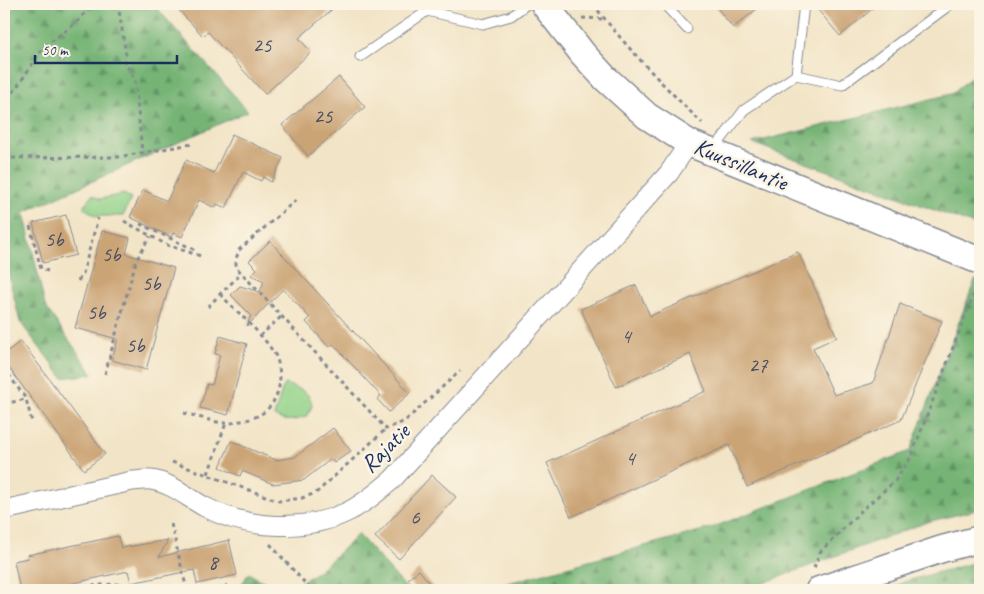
<svg xmlns="http://www.w3.org/2000/svg" width="984" height="594" font-family="Caveat,sans-serif">
	<style>
		.forest { fill: url(#forest-firs); stroke: #48726a }
		.park { fill: #92d289; stroke: #568074 }
		.building { fill: #cba476 }
		.lines { fill: none; stroke-linecap: round; stroke-linejoin: round }
		.lane-casing { stroke: #868a92; stroke-width: 11 }
		.street-casing { stroke: #868a92; stroke-width: 21 }
		.secondary-casing { stroke: #868a92; stroke-width: 29 }
		.path { stroke: #868a92; stroke-width: 3; stroke-dasharray: 4 4; stroke-linecap: butt }
		.lane { stroke: #fff; stroke-width: 9 }
		.street { stroke: #fff; stroke-width: 19 }
		.secondary { stroke: #fff; stroke-width: 26 }
		.labels { text-anchor: middle; dominant-baseline: central; stroke-width: 5; stroke-linejoin: round; paint-order: stroke }
		.number-label { font-size: 21px; fill: #474c64 }
		.street-label { font-size: 24px; fill: #1b2f5e; stroke: #fcf5e5 }
	</style>
	<defs>
		<pattern id="forest-firs" width="22" height="20" patternUnits="userSpaceOnUse" patternTransform="scale(1.25)"><rect width="22" height="20" fill="#75b475"/><path d="M5 1l3.5 6h-7zM16 11l3.5 6h-7z" fill="#5f9363"/></pattern>
	</defs>
	<rect width="100%" height="100%" fill="#fcf5e5"/>
	<filter id="ink" filterUnits="userSpaceOnUse"><feTurbulence type="fractalNoise" baseFrequency=".02" numOctaves="2"/><feDisplacementMap in="SourceGraphic" scale="10" xChannelSelector="R" yChannelSelector="G"/><feConvolveMatrix kernelMatrix="1 2 1 2 8 2 1 2 1" color-interpolation-filters="sRGB"/></filter>
	<filter id="wash" filterUnits="userSpaceOnUse"><feTurbulence type="fractalNoise" baseFrequency=".0096" numOctaves="4" result="noise"/><feDisplacementMap in="SourceGraphic" scale="20" xChannelSelector="R" yChannelSelector="G"/><feGaussianBlur stdDeviation="1.12" result="paint"/><feColorMatrix in="noise" values="0 0 0 0 0 0 0 0 0 0 0 0 0 0 0 0 0 1.4 0 .05"/><feComposite in="paint" operator="in"/></filter>
	<g filter="url(#wash)">
		<rect width="100%" height="100%" fill="#f2e4c6"/>
		<!-- forest -->
		<path class="forest" d="M4 4H157L155 6 248 111 24 212 45 306 93 374 63 378 23 326 20 322 4 256Z
			M980 70V227L752 143 951 94Z
			M975 280 980 282V509L927 522 745 590H482L711 528 910 451Z
			M358 534 408 590H238L249 573C258 580 273 586 285 587 305 588 344 548 358 534Z
			M980 561V590H885L906 581Z"/>
		<!-- park -->
		<path class="park" d="M124 194 131 199 123 216H96L83 207 92 195 100 199Z
			M284 384C296 388 311 390 312 406L307 416C294 421 286 423 274 416Z"/>
		<g id="blocks">
			<!-- building -->
			<path class="building" d="M173 4H338L299 38 311 52 265 94 208 32 203 36Z
				M714 4H763L733 28Z
				M813 4H878L840 36Z
				M339 77 365 107 308 156 282 125Z
				M232 134 283 158 271 182 263 177 261 181 243 172 226 208 217 204 215 208 199 200 182 237 173 233 171 237 130 217 143 190 167 201 186 160 214 173Z
				M66 215 76 255 43 263 33 223Z
				M102 231 130 238 126 254 174 268 146 370 112 360 118 339 75 328Z
				M270 241 410 393 389 412 377 399 381 396 333 344 329 347 318 335 306 322 310 318 283 289 247 326 251 315 231 295 240 286 260 292 264 281 251 275 257 269 249 261Z
				M798 252 837 337 813 348 834 395 873 383 900 304 942 321 901 420 747 487 729 445 571 517 547 463 706 391 690 354 616 387 581 309 636 285 650 316Z
				M220 336 247 344 228 415 200 408 207 384 212 385 220 355 215 354Z
				M21 341 105 454 84 470 4 361V354Z
				M333 428 351 451 334 463 331 459 304 480 273 484 242 471 240 476 220 467 231 441 276 460 295 457Z
				M432 475 456 497 399 559 375 537Z
				M118 536 121 548 168 540 159 557 229 540 237 575 197 584 194 570 131 583 128 571 43 590H20L14 561 28 558 27 555Z
				M419 570 435 590H417L408 579Z"/>
		</g>
	</g>
	<g filter="url(#ink)">
		<use href="#blocks" fill-opacity="0" stroke="#868a92" stroke-width="1"/>
		<g class="lines">
			<defs>
				<path id="lane" d="M664 4 687 29
					M360 57 427 11 483 24 511 16 527 4
					M796 75 804 4
					M716 152 721 140 744 110 796 75 842 85 951 4"/>
				<path id="street" d="M4 510 132 481C138 481 145 479 151 480 172 483 188 498 205 507 246 529 303 532 345 513 363 505 377 492 392 480L669 173 689 143"/>
				<path id="secondary" d="M544 4 583 54 605 78 647 116 689 143 980 261
					M819 590 942 549 980 539"/>
			</defs>
			<!-- lane casing -->
			<use href="#lane" class="lane-casing"/>
			<!-- street casing -->
			<use href="#street" class="street-casing"/>
			<!-- secondary casing -->
			<use href="#secondary" class="secondary-casing"/>
			<!-- path -->
			<path class="path" d="M118 4 126 55 125 63 135 79 142 152
				M593 4C626 47 663 85 702 123
				M582 18 604 19
				M4 106 44 47 76 23 93 4
				M4 158 118 157 192 144
				M296 200 239 250 236 259V267L386 429 405 421 460 371
				M124 221 167 245 201 256
				M140 224 193 249 192 254
				M30 226 41 269 48 271
				M78 281 83 273 98 218
				M208 307 220 294 242 273
				M260 336 282 316
				M4 368 26 399 32 422
				M105 374 136 261 150 236
				M4 404 26 399
				M184 413C197 416 212 422 225 423 230 424 236 422 240 421 266 418 280 401 280 375 279 367 278 359 274 353 260 331 237 312 220 294
				M172 462 279 501 302 498 316 493 386 429
				M208 474 226 423
				M171 524 187 590
				M270 544 311 590
				M814 568 820 552 864 508 895 481 911 457 978 283
				M68 590 87 586 116 584 138 590
				M155 590 161 587 178 590
				M219 590 227 585"/>
			<!-- lane -->
			<use href="#lane" class="lane"/>
			<!-- street -->
			<use href="#street" class="street"/>
			<!-- secondary -->
			<use href="#secondary" class="secondary"/>
		</g>
	</g>
	<g class="labels">
		<!-- number labels -->
		<g class="number-label">
			<text x="262" y="45">25</text>
			<text x="323" y="116">25</text>
			<text x="54" y="239">5b</text>
			<text x="111" y="254">5b</text>
			<text x="151" y="283">5b</text>
			<text x="96" y="312">5b</text>
			<text x="626" y="336">4</text>
			<text x="135" y="345">5b</text>
			<text x="758" y="365">27</text>
			<text x="630" y="458">4</text>
			<text x="415" y="517">6</text>
			<text x="213" y="562">8</text>
		</g>
		<!-- street labels -->
		<g class="street-label">
			<text transform="translate(741 164) rotate(23)">Kuussillantie</text>
			<text transform="translate(385 448) rotate(-45)">Rajatie</text>
		</g>
	</g>
	<!-- margin -->
	<rect width="984" height="594" fill="none" stroke="#fcf5e5" stroke-width="20"/>
	<!-- scale -->
	<path d="M35 55v8h142v-8" fill="none" stroke="#1b2f5e" stroke-width="2.5"/>
	<text x="42" y="55" font-size="15" fill="#1b2f5e" stroke="#fcf5e5" stroke-width="4" paint-order="stroke">50 m</text>
</svg>
